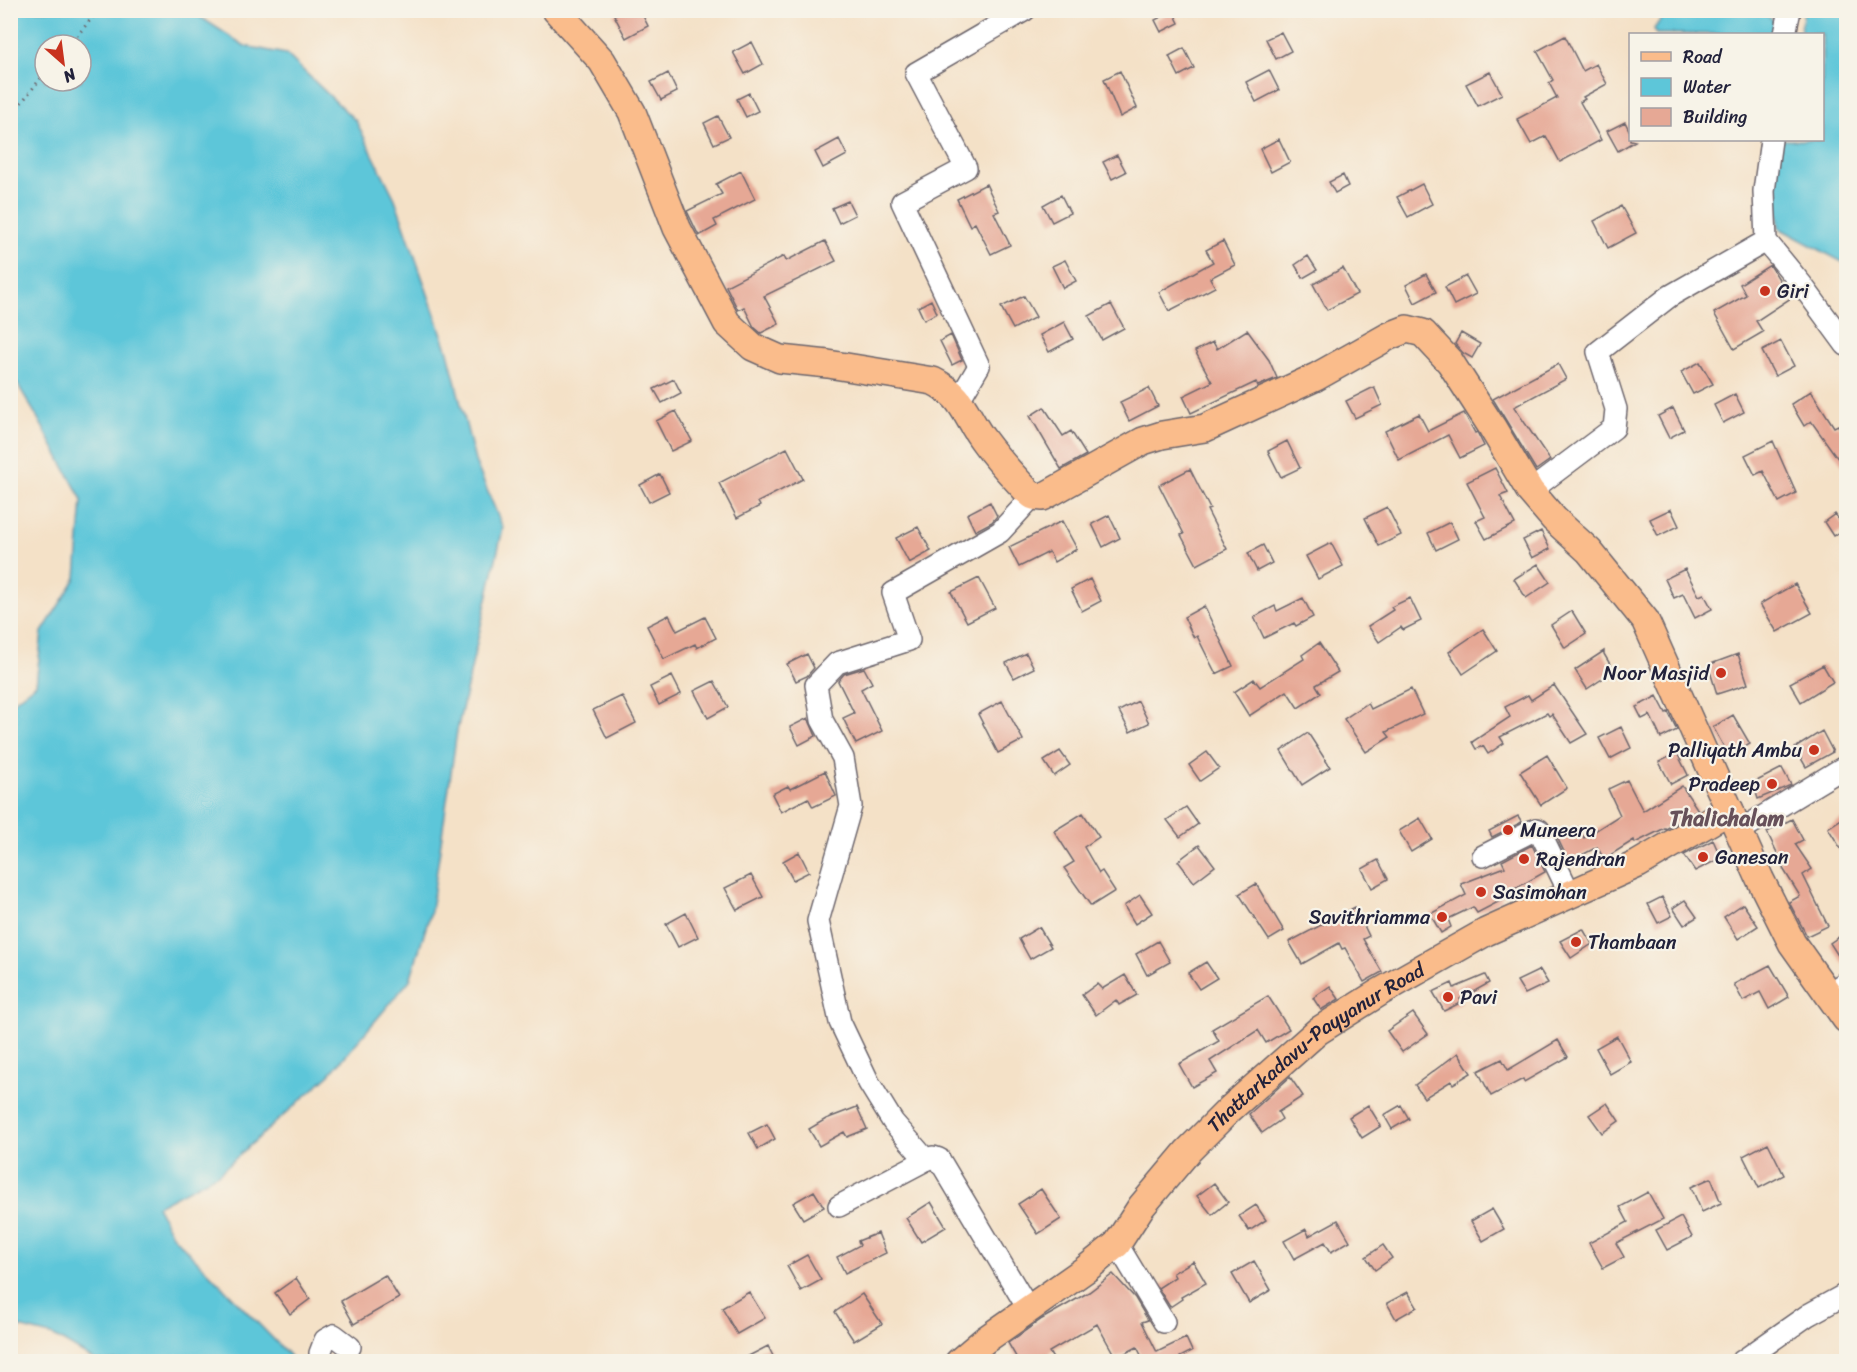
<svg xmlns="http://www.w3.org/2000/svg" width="1857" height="1372" font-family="Sriracha,sans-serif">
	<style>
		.water { fill: #5dc6d9; stroke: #40748a; stroke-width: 1.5; fill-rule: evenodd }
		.building { fill: #e6a895 }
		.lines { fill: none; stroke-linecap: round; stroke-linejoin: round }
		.minor-casing { stroke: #6c656c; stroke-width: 24 }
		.major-casing { stroke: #6c656c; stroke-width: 30 }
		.path { stroke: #6c656c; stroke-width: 3; stroke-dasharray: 1.5 4.5; stroke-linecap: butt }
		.minor { stroke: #fff; stroke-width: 21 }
		.major { stroke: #fabc8b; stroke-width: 27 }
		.poi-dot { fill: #c8321e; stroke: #f7f3e8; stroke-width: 2 }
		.labels { text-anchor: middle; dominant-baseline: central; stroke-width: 4.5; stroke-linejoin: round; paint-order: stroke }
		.poi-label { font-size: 20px; fill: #22223b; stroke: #f7f3e8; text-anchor: start }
		.street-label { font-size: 20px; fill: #22223b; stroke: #f7f3e8 }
		.quarter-label { font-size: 22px; font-weight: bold; fill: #67515a; stroke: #f7f3e8 }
	</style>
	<rect width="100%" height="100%" fill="#f7f3e8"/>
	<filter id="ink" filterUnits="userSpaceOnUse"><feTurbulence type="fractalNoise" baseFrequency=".0167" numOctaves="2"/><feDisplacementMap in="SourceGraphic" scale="12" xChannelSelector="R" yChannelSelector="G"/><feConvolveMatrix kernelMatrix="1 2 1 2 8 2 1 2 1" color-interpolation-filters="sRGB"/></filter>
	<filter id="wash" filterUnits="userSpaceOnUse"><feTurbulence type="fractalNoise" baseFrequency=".008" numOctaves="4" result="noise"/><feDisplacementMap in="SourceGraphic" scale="24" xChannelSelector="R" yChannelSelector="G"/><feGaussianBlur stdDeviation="1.35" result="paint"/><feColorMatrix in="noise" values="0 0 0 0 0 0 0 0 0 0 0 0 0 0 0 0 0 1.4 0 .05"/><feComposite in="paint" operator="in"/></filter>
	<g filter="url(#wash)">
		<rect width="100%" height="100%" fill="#f4e1c7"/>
		<!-- water -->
		<path class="water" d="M11 10 191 11 245 46 286 54 356 121 395 199 448 352 475 461 503 528 457 731 431 911 410 980 330 1074 218 1174 157 1206 172 1235 288 1354 293 1361H96L54 1336 11 1325V703L36 684 42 632 76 578 82 500 36 415 11 373ZM45 45H81V81H45Z
			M1667 10 1760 11 1779 24 1778 34H1656L1654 29Z
			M1804 11H1846V264L1779 228 1775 172 1781 140H1822V34H1800Z"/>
		<g id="blocks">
			<!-- building -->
			<path class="building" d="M623 10H640L648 26 626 38 614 15Z
				M1173 11 1179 23 1161 32 1155 20Z
				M1281 32 1291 51 1276 59 1266 39Z
				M1565 36 1583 71 1596 64 1607 84 1583 97 1585 99 1580 102 1601 140 1560 162 1546 136 1531 144 1517 119 1557 98 1549 83 1553 80 1537 51Z
				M752 42 763 64 745 74 733 52Z
				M1184 48 1194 68 1179 76 1169 56Z
				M1269 70 1279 90 1256 102 1246 82Z
				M1120 71 1137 108 1120 117 1104 79Z
				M1490 72 1502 94 1478 106 1466 84Z
				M668 73 677 92 661 100 651 82Z
				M749 93 758 111 746 117 737 99Z
				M718 116 729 137 714 144 704 123Z
				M1625 122 1630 132V140L1635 141 1618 151 1607 131Z
				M839 139 847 155 823 168 815 152Z
				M1279 139 1290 162 1271 172 1260 149Z
				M1117 155 1126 172 1112 179 1103 162Z
				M741 171 755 199 714 220 717 226 699 236 687 211 722 194 716 184Z
				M1343 175 1348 186 1335 193 1329 182Z
				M986 184 999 211 994 213 1010 245 991 254 975 223 970 226 957 199Z
				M1422 184 1432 204 1408 217 1397 197Z
				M1061 195 1070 213 1052 222 1043 205Z
				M848 201 855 215 839 223 832 208Z
				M1621 206 1636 233 1608 248 1594 221Z
				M825 241 836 261 764 296 779 324 761 333 754 327 744 307 738 310 726 286 784 256 786 261Z
				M1223 241 1235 265 1210 278 1215 287 1169 311 1159 292 1213 262 1206 250Z
				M1308 256 1317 270 1303 278 1295 265Z
				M1065 260 1076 281 1063 288 1052 266Z
				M1770 265 1791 298 1756 321 1763 332 1734 349 1714 313 1746 295 1740 284Z
				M1343 268 1357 294 1327 310 1313 284Z
				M1426 274 1436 292 1415 303 1406 285Z
				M1466 276 1476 294 1454 305 1445 287Z
				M1024 296 1036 317 1013 329 1001 307Z
				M931 300 937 313 924 320 918 307Z
				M1111 304 1124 328 1102 340 1089 316Z
				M1064 322 1073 339 1049 352 1040 335Z
				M1247 330 1269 360 1277 378 1258 386 1256 382 1191 413 1183 396 1212 382 1195 351 1213 342 1217 349Z
				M1461 333 1480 344 1472 358 1463 353 1455 344Z
				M951 335 962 360 952 365 940 341Z
				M1781 341 1794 366 1775 376 1762 351Z
				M1700 362 1713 384 1693 394 1681 372Z
				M1558 364 1566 379 1514 407 1550 460 1536 470 1493 399Z
				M674 379 681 393 662 403 654 389Z
				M1374 387 1382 405 1355 418 1346 401Z
				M1149 388 1158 406 1129 421 1120 402Z
				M1811 391 1834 427 1838 425 1846 437V470L1811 421 1804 426 1791 404Z
				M1735 394 1744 412 1723 423 1714 405Z
				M1044 407 1063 436 1071 431 1086 455 1061 469 1030 416Z
				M1673 408 1684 430 1669 438 1658 416Z
				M676 411 692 441 671 451 656 421Z
				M1464 413 1475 433 1477 432 1484 446 1460 458 1448 435 1399 460 1385 431 1419 414 1428 431Z
				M1287 441 1300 468 1281 477 1268 451Z
				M1773 441 1796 493 1779 502 1763 471 1755 475 1745 455Z
				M787 448 803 479 758 502 760 506 737 518 719 483Z
				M1495 468 1508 493 1500 496 1515 524 1486 539 1476 521 1485 517 1467 482Z
				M1190 469 1210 509 1207 510 1227 549 1197 565 1181 535 1184 534 1159 485Z
				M660 474 669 492 649 502 640 485Z
				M990 502 997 516 992 522 975 531 967 514Z
				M1387 507 1401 535 1379 546 1365 518Z
				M1671 509 1679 526 1658 536 1650 519Z
				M1835 514 1845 529 1833 536 1824 522Z
				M1109 515 1120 538 1103 547 1092 524Z
				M1062 521 1077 549 1054 562 1049 552 1019 567 1009 547Z
				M1450 522 1458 539 1436 550 1428 533Z
				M918 527 931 551 909 563 896 538Z
				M1541 531 1550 549 1532 558 1523 540Z
				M1331 543 1343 566 1318 579 1306 556Z
				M1263 545 1272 563 1257 571 1248 553Z
				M1538 564 1550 582 1526 598 1514 579Z
				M1685 569 1699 596 1704 594 1712 609 1695 618 1683 594 1674 598 1665 579Z
				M979 578 995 608 967 622 951 592Z
				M1090 579 1101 601 1082 611 1071 589Z
				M1795 584 1812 613 1777 632 1760 604Z
				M1303 598 1313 617 1296 626 1294 623 1264 638 1254 617 1275 606 1277 611Z
				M1410 598 1421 621 1403 630 1401 627 1379 642 1368 626 1393 610 1391 607Z
				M1204 606 1233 666 1216 674 1197 636 1194 638 1184 617Z
				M1572 611 1586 634 1565 648 1551 625Z
				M669 615 677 631 705 617 716 638 697 648 695 644 664 659 647 626Z
				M1483 629 1497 651 1463 674 1449 652Z
				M1319 643 1338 672 1316 685 1321 693 1298 708 1287 691 1249 716 1234 692 1254 679 1260 687 1304 659 1302 655Z
				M1604 651V654L1614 671 1587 689 1575 670Z
				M1026 653 1034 668 1014 678 1006 663Z
				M807 654 814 668 807 676 796 681 787 664Z
				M1738 654 1748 684 1717 694 1708 665Z
				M1823 665 1833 682 1801 702 1790 683Z
				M864 668 872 683 861 689 882 731 856 744 843 718 854 713 838 681 844 674Z
				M672 676 681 694 659 705 650 687Z
				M714 681 728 707 708 718 694 691Z
				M1554 685 1587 734 1571 743 1552 714 1549 716 1547 713 1500 737 1504 743 1488 754 1483 746 1476 749 1472 742 1510 717 1505 707 1528 695 1531 700Z
				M1411 689 1423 714 1386 732 1390 737 1366 752 1344 719 1368 703 1371 709Z
				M622 696 636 723 607 738 593 710Z
				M1657 696 1666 713 1668 712 1677 730 1661 738 1650 715 1642 719 1636 707Z
				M1002 701 1023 740 998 753 978 714Z
				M1138 701 1149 723 1130 732 1119 711Z
				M1733 715 1750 744 1729 756 1713 727Z
				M808 718 816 736 799 745 790 727Z
				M1621 727 1631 748 1610 759 1599 738Z
				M1822 731 1833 752 1806 767 1795 748Z
				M1308 733 1330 767 1302 785 1281 751Z
				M1060 751 1070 765 1054 776 1044 761Z
				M1207 752 1219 768 1200 781 1189 765Z
				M1677 753 1688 775 1671 784 1659 762Z
				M1547 755 1567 788 1541 805 1520 772Z
				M1782 768 1791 785 1758 799 1753 783Z
				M825 771 836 796 813 807 808 798 781 812 772 794 788 786 790 789Z
				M1627 780 1643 811 1682 786 1698 810 1666 829 1665 828 1635 843 1634 840 1604 859 1597 847 1569 862 1557 837 1577 827 1584 838 1620 815 1608 789Z
				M1186 807 1198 824 1180 837 1167 820Z
				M1083 813 1099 837 1084 847 1099 873 1102 871 1115 891 1091 906 1064 868 1074 862 1054 831Z
				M1518 816 1522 822 1492 837 1489 831Z
				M1846 816V857L1828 828Z
				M1420 818 1432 839 1411 852 1399 831Z
				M1792 819 1803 840 1795 844 1812 869 1803 875 1828 926 1807 936 1789 902 1800 896 1779 862 1781 861 1767 832Z
				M1713 840 1721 858 1695 871 1684 855Z
				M1199 845 1215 866 1194 882 1178 861Z
				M1532 845 1545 872 1500 897 1502 900 1477 913 1473 907 1448 919 1451 927 1441 933 1430 914 1466 895 1461 884 1505 867 1502 861Z
				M799 852 809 872 793 880 783 861Z
				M1378 860 1388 879 1372 888 1362 869Z
				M751 875 763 897 737 910 725 888Z
				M1256 884 1284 931 1269 940 1239 894Z
				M1140 895 1152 913 1135 924 1124 906Z
				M1662 897 1672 916 1658 923 1648 904Z
				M1685 900 1697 917 1684 925 1673 908Z
				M1743 904 1758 926 1738 939 1724 917Z
				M1355 907 1369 936 1363 939 1382 972 1364 982 1345 948 1342 949 1339 943 1302 964 1289 942Z
				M686 913 698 937 678 947 666 924Z
				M1039 927 1051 947 1030 959 1019 939Z
				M1583 929 1592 944 1571 958 1560 941Z
				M1846 932V968L1830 943Z
				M1158 941 1170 962 1147 975 1136 954Z
				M1206 962 1217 978 1199 989 1188 973Z
				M1770 965 1789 997 1769 1009 1760 992 1743 1001 1734 984Z
				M1540 970 1548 983 1525 994 1517 981Z
				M1125 975 1137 995 1119 1005 1116 1000 1096 1015 1082 995 1097 984 1102 989Z
				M1485 975 1489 983 1460 999 1462 1002 1444 1011 1433 992 1452 983 1454 988Z
				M1330 986 1339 999 1321 1010 1313 998Z
				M1268 996 1289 1029 1266 1043 1258 1030 1210 1061 1217 1073 1192 1087 1179 1064 1219 1041 1212 1029Z
				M1413 1013 1428 1034 1402 1052 1387 1031Z
				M1617 1036 1631 1062 1610 1074 1596 1048Z
				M1558 1040 1568 1057 1524 1082 1523 1079 1491 1096 1478 1071 1502 1059 1508 1070Z
				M1458 1053 1471 1073 1453 1084 1451 1081 1424 1098 1415 1085Z
				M1290 1077 1303 1096 1278 1112 1282 1119 1262 1133 1249 1114Z
				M1607 1103 1619 1121 1602 1133 1589 1115Z
				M1368 1105 1381 1126 1362 1138 1349 1117Z
				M1401 1105 1409 1119 1392 1129 1384 1115Z
				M857 1107 867 1129 847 1137 844 1132 819 1146 809 1129 826 1119Z
				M767 1124 775 1139 758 1149 749 1133Z
				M1768 1143 1784 1175 1759 1188 1743 1156Z
				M1711 1178 1721 1203 1702 1212 1691 1187Z
				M1214 1183 1228 1202 1212 1215 1197 1196Z
				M1041 1189 1061 1219 1038 1234 1018 1204Z
				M814 1191 824 1207 803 1219 793 1203Z
				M1648 1192 1663 1219 1616 1243 1624 1257 1603 1268 1589 1243 1628 1222 1620 1207Z
				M931 1202 946 1227 921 1242 906 1218Z
				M1256 1205 1266 1220 1249 1231 1239 1216Z
				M1492 1209 1504 1229 1483 1241 1471 1221Z
				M1681 1217 1692 1237 1667 1250 1656 1230Z
				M1338 1220 1350 1241 1331 1252 1325 1242 1294 1259 1284 1241 1306 1229 1309 1236Z
				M878 1233 886 1253 845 1273 837 1257 860 1245 858 1241Z
				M1383 1245 1392 1258 1375 1270 1366 1257Z
				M807 1255 821 1280 801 1291 787 1266Z
				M1193 1261 1206 1283 1181 1297 1182 1299 1170 1307 1158 1288 1175 1277 1173 1273Z
				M1254 1261 1271 1290 1249 1303 1232 1274Z
				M1113 1274 1135 1298 1148 1320 1142 1322 1157 1352 1186 1338 1192 1351 1180 1357 1182 1362H1138L1143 1359 1137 1347 1116 1358 1097 1324 1049 1352 1055 1362H1019L1008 1343 1042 1319 1089 1292Z
				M385 1275 399 1298 354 1324 341 1301Z
				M296 1278 310 1299 290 1314 275 1293Z
				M749 1292 765 1318 737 1334 722 1308Z
				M1408 1292 1417 1307 1396 1319 1387 1303Z
				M862 1294 882 1324 854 1341 835 1312Z
				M768 1346 776 1362H737Z"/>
		</g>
	</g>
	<g filter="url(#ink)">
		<use href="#blocks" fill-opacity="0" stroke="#6c656c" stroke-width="1.5"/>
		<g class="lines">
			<defs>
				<path id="minor" d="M1785 34 1790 10
					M1766 241 1802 285 1846 345
					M959 400 979 366 902 202 966 168 916 73 1025 10
					M1530 491 1614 428 1616 409 1598 352 1670 296 1766 241 1764 191 1771 140
					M1739 831 1846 766
					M1483 856 1536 829 1539 830 1570 894
					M1828 994 1846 982
					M926 1160 893 1122 869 1083 840 1022 818 921 851 806 843 758 822 720 816 685 837 663 909 640 893 593 1000 532 1033 496
					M839 1206 926 1160 933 1157 939 1159 1029 1310
					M1117 1244 1164 1322
					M322 1362 320 1353 325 1340 334 1335 350 1347
					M1741 1362 1808 1315 1846 1294"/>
				<g id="major">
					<path d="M556 10 602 61 632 112 677 228 727 323 753 347 780 359 828 364 933 381C964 396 965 416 984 441 997 459 1012 475 1027 491L1033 496 1043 497 1143 441 1162 435 1205 428 1316 377 1389 336 1407 329 1423 333 1450 362 1492 427 1530 491 1554 519 1589 551 1645 620 1760 879 1792 943 1846 1019"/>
					<path id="s1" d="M959 1362 985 1340 1086 1269 1117 1244 1141 1207 1188 1151 1230 1109 1318 1031 1380 992 1486 932 1638 864 1730 810"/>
				</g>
			</defs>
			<!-- minor casing -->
			<use href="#minor" class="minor-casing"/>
			<!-- major casing -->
			<use href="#major" class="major-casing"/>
			<!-- path -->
			<path class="path" d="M69 45 99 10
				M10 117 45 73"/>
			<!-- minor -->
			<use href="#minor" class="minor"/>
			<!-- major -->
			<use href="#major" class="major"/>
		</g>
	</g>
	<!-- markers -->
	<g class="poi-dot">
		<circle cx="1765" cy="291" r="6"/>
		<circle cx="1721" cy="673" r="6"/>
		<circle cx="1814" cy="750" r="6"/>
		<circle cx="1772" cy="784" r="6"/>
		<circle cx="1508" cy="830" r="6"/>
		<circle cx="1703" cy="857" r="6"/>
		<circle cx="1524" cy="859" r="6"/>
		<circle cx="1481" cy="892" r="6"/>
		<circle cx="1442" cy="917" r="6"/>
		<circle cx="1576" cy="942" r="6"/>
		<circle cx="1448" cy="997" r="6"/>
	</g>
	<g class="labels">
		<!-- poi labels -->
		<g class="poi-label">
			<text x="1777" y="291">Giri</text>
			<text x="1709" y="673" text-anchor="end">Noor Masjid</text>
			<text x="1802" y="750" text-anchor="end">Palliyath Ambu</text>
			<text x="1760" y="784" text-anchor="end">Pradeep</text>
			<text x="1520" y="830">Muneera</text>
			<text x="1715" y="857">Ganesan</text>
			<text x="1536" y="859">Rajendran</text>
			<text x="1493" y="892">Sasimohan</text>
			<text x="1430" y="917" text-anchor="end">Savithriamma</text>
			<text x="1588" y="942">Thambaan</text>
			<text x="1460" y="997">Pavi</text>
		</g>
		<!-- street labels -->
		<g class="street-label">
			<text stroke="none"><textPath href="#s1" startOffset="480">Thattarkadavu-Payyanur Road</textPath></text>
		</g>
		<!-- quarter labels -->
		<g class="quarter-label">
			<text x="1727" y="818">Thalichalam</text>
		</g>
	</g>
	<!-- margin -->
	<rect width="1857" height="1372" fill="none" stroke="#f7f3e8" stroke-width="36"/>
	<!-- legend -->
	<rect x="1629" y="33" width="195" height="108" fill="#f7f3e8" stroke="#a29fa3" stroke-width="1.5"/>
	<rect x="1641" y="52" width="30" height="9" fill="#fabc8b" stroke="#a29fa3" stroke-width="1.5"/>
	<text x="1683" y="63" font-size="18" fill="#22223b">Road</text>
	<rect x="1641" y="78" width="30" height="18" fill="#5dc6d9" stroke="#a29fa3" stroke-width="1.5"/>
	<text x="1683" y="93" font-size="18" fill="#22223b">Water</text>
	<rect x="1641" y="108" width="30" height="18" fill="#e6a895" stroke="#a29fa3" stroke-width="1.5"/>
	<text x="1683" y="123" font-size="18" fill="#22223b">Building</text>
	<!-- north arrow -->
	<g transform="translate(63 63) rotate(152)"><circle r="28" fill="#f7f3e8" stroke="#a29fa3" stroke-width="1.5"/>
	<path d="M0-4.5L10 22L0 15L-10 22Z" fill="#c8321e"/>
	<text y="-9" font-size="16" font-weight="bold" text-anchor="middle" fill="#22223b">N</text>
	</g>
</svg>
